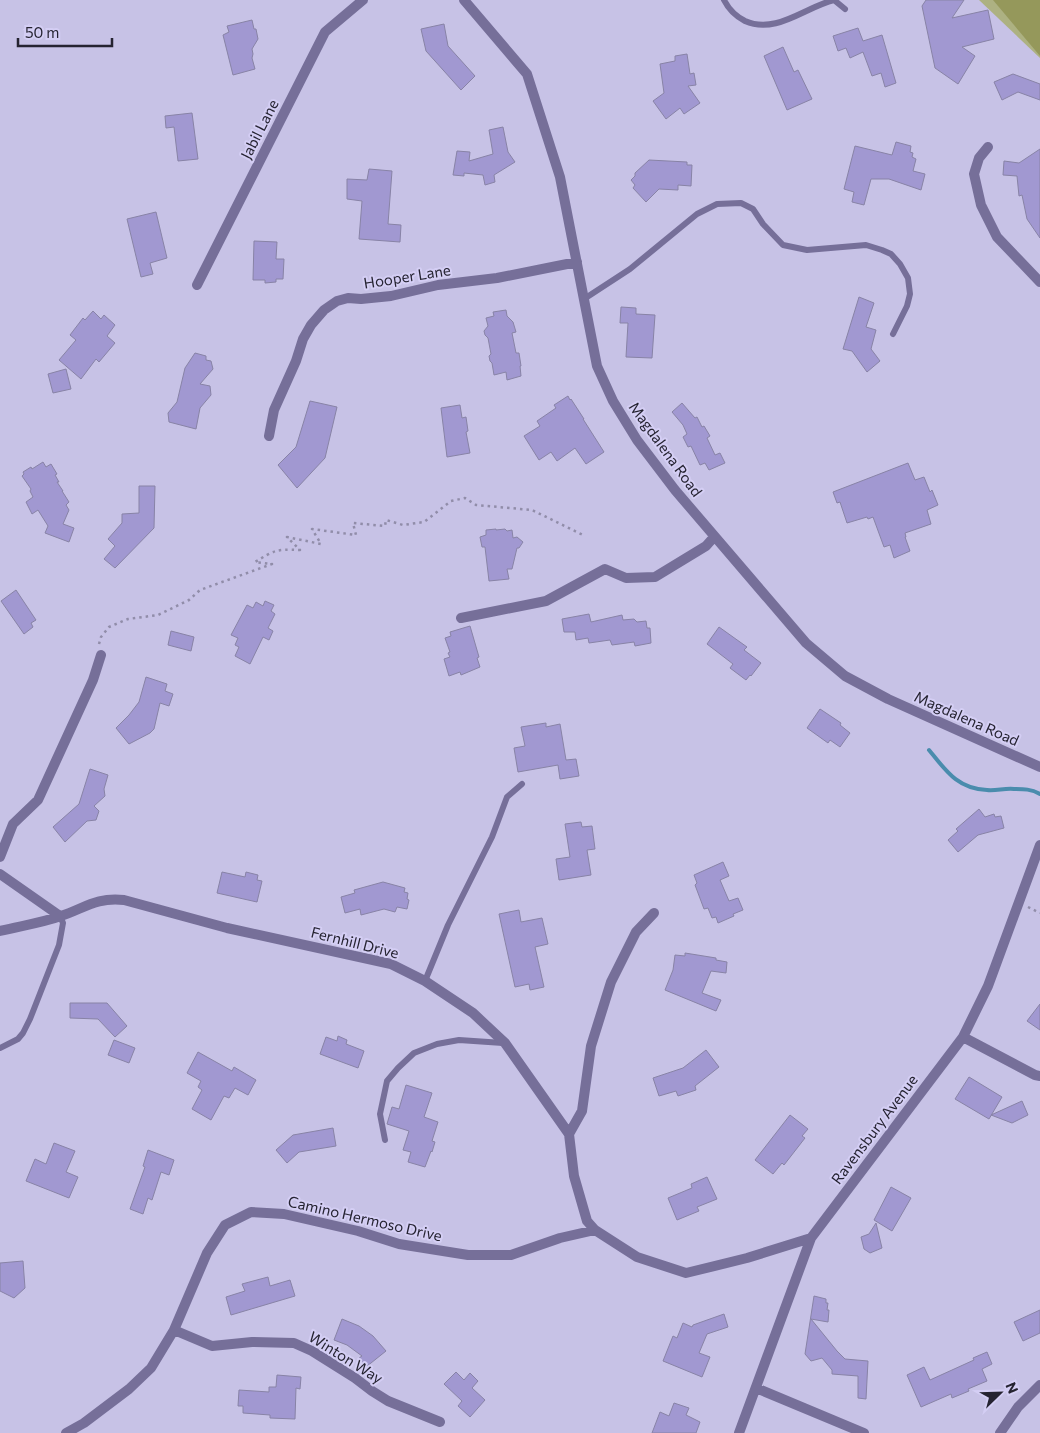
<svg xmlns="http://www.w3.org/2000/svg" width="1040" height="1433" font-family="Commissioner,sans-serif">
	<style>
		.green { fill: #adb182 }
		.forest { fill: #95985b }
		.lines { fill: none; stroke-linecap: round; stroke-linejoin: round }
		.stream { stroke: #4a8cad; stroke-width: 4 }
		.building { fill: #a198d1; stroke: #8883a6 }
		.path { stroke: #918da9; stroke-width: 2.5; stroke-dasharray: 2.5 4; stroke-linecap: butt }
		.lane { stroke: #766f99; stroke-width: 6 }
		.street { stroke: #766f99; stroke-width: 10 }
		.labels { text-anchor: middle; dominant-baseline: central; stroke-width: 4; stroke-linejoin: round; paint-order: stroke }
		.street-label { font-size: 15px; fill: #252331; stroke: #d4cef4 }
	</style>
	<rect width="100%" height="100%" fill="#c7c2e6"/>
	<!-- green -->
	<path class="green" d="M979 0H1040V58Z"/>
	<!-- forest -->
	<path class="forest" d="M993 0H1040V56Z"/>
	<g class="lines">
		<!-- stream -->
		<path class="stream" d="M929 750C946 771 958 789 987 790 996 791 1005 788 1014 789 1023 789 1032 789 1040 794"/>
	</g>
	<!-- building -->
	<path class="building" d="M926 0H964L952 18 988 10 994 39 962 47 975 56 958 84 935 68 922 6Z
		M252 20 254 29H256L258 39 252 49 253 54 252 58 255 69 233 75 223 35 229 32 227 26Z
		M444 24 448 46 475 76 461 90 426 51 421 29Z
		M858 28 863 41 882 35 896 83 885 87 881 73 872 76 863 52 850 58 846 48 838 51 833 36Z
		M783 47 794 72 798 70 812 99 787 110 764 56Z
		M687 54 690 74 694 73 696 85 688 86 700 103 684 114 680 108 666 119 653 101 664 93 660 64 675 61V56Z
		M1013 74 1040 84V100L1018 92 1002 100 994 82Z
		M192 113 198 159 178 161 174 127 166 128 165 116Z
		M503 127 508 152 515 162 494 175 495 182 485 185 483 175 464 173V176L453 175 457 151 470 152 469 161 493 154 489 130Z
		M896 142 911 146 910 152 913 153 912 157 916 159 913 171 925 174 921 190 889 179H871L864 205 852 202 854 192 844 189 855 146 892 155Z
		M1040 149V238L1027 219 1022 195 1019 196 1017 176 1003 175 1004 161 1019 163Z
		M649 160 687 162V165H692L691 186 678 185V190L659 189 646 202 633 188 635 185 631 180 635 176V173Z
		M369 169 392 171 388 224 401 225 400 242 359 239 362 201 347 199V179L367 180Z
		M156 212 167 258 150 263 153 274 141 277 127 219Z
		M254 241 277 242 276 259H284L283 279H276V282L265 283V280H253Z
		M859 297 874 303 866 327 876 330 871 349 880 361 867 372 852 351 843 349Z
		M621 307 636 308V314L655 315 652 358 626 357 628 323H620Z
		M506 310 507 316 513 322 516 332 512 333 516 353H519L521 366H520L521 376 507 380 506 372 494 375 492 363 490 361 489 356 491 354 488 338 485 335 484 331 488 326 486 318 494 316 493 312Z
		M93 311 101 319 104 315 115 325 107 336 115 343 99 362 96 359 81 379 59 360 76 340 70 335 83 318 85 320Z
		M195 353 206 356V360L211 361 213 369 200 384 210 386 211 395 200 408 196 429 169 422 168 413 177 402 185 368Z
		M66 369 71 389 53 393 48 374Z
		M568 396 570 400 571 399 584 419H583L604 452 586 464 575 448 557 461 551 452 539 460 524 436 540 426 537 421 556 408 554 405Z
		M310 401 337 407 325 458 297 488 278 465 296 447Z
		M682 403 695 418 697 417 702 427 704 426 710 436 707 438 715 455 720 453 725 463 709 470 705 463 700 465 691 446 688 447 683 437 687 434 683 425 672 412Z
		M460 405 462 418 466 417 468 431 466 432 470 453 447 457 441 408Z
		M43 462 46 467 51 464 57 474 55 475 59 482H57L63 491H62L69 502 66 505 69 510 63 524 74 528 69 542 45 533 48 526 38 510 32 514 26 502 33 497 30 491 31 489 22 476 24 474 23 472 31 467 32 469Z
		M908 463 915 480 924 477 930 492 932 490 938 505 927 510 931 524 905 533 906 537H905L910 551 894 558 890 545 884 547 873 517 868 519 867 517 847 523 840 502 837 503 833 492Z
		M139 486H155L154 528 115 568 104 559 115 546 108 539 122 523V514L139 513Z
		M496 529V530L505 529 507 531 512 530 513 538 517 537 523 542 519 548H517L512 569H507L509 579 489 581 485 547H482L480 537 486 535V530Z
		M16 590 36 620 31 623 33 627 24 634 1 601Z
		M265 601 274 605 271 611 275 614 268 628 273 631 269 640 263 637 250 664 235 656 239 647 235 645 238 638 231 635 247 605 253 608 256 602 263 606Z
		M589 614 591 622 622 615 623 620 634 619 637 622 646 621 647 628H650L651 643 635 646 634 642 612 645 610 640 589 643 588 638 576 640 575 632H564L562 619Z
		M470 626 479 657 477 658 480 667 461 675 460 672 449 676 444 659 450 657 448 653 450 652 445 638 451 636 450 632Z
		M719 627 747 647 744 650 761 663 751 676 750 675 746 680 730 668 733 664 707 644Z
		M171 631 194 637 191 651 168 645Z
		M146 677 167 684 165 691 173 694 169 706 160 703 154 729 150 733 129 744 116 728 129 715 139 702Z
		M820 709 841 723 840 725 850 733 840 747 830 740 828 743 807 728Z
		M546 723V727L560 724 566 760 576 759 579 776 560 779 558 765 518 772 514 748 525 746 521 727Z
		M90 769 108 775 104 789 105 796 94 806 99 811 96 820 87 821 65 842 53 827 79 804Z
		M979 809 985 817 994 814 995 817 1001 816 1004 828 978 835 958 852 948 840 958 831 956 829Z
		M581 822 582 827 592 826 595 849 587 850 591 875 559 880 556 859 570 857 565 824Z
		M723 862 729 876 720 880 729 901 738 898 743 910 733 914 734 916 718 923 716 917 712 918 708 908 704 909 695 885 697 883 694 875Z
		M222 872 245 877 246 872 258 875 257 880 262 881 257 902 217 893Z
		M383 882 405 888 404 892 408 893 407 899 409 900 407 909 397 907 395 912 384 909 361 915 360 909 345 913 341 897 355 893 354 890Z
		M519 910 521 922 542 918 548 944 535 947 544 987 530 990 529 984 515 987 499 914Z
		M685 953 716 958V960L727 962 726 973 711 971 702 993 721 1000 716 1011 665 990 673 970 675 955 685 956Z
		M70 1003H107L127 1026 115 1037 98 1019 70 1018Z
		M1040 1004V1030L1027 1021Z
		M338 1036 347 1040 346 1044 364 1051 358 1068 320 1054 326 1037 337 1041Z
		M114 1040 135 1048 129 1063 108 1055Z
		M706 1050 719 1067 695 1086 696 1090 678 1096 676 1091 659 1096 653 1078 683 1068Z
		M198 1052 232 1071 234 1067 256 1080 248 1095 235 1088 229 1098 224 1096 211 1120 192 1109 202 1090 198 1087 201 1081 187 1073Z
		M969 1077 1002 1097 989 1119 955 1099Z
		M406 1085 432 1093 424 1117 438 1122 432 1141 435 1142 432 1152 431 1151 425 1167 408 1162 411 1152 403 1150 409 1131 387 1124 392 1107 399 1109Z
		M1022 1101 1028 1115 1012 1123 991 1115Z
		M790 1115 808 1129 802 1136 805 1138 784 1165 782 1163 773 1174 755 1160Z
		M333 1128 336 1146 299 1152 287 1163 276 1150 293 1135Z
		M54 1143 75 1151 66 1172 78 1177 69 1198 26 1181 35 1159 46 1164Z
		M148 1150 174 1160 169 1175 161 1172 152 1200 148 1198 143 1214 130 1209 145 1167 143 1166Z
		M707 1177 717 1199 697 1207 699 1211 677 1220 668 1198 692 1188 691 1184Z
		M891 1187 911 1198 892 1231 874 1220Z
		M876 1223 882 1248 870 1253 864 1249 861 1237 869 1234Z
		M23 1261 25 1288 14 1298 0 1291V1263Z
		M268 1277 270 1286 290 1280 295 1296 231 1315 226 1297 245 1291 242 1284Z
		M814 1296 826 1299V1303H828L827 1310H829L828 1322 811 1319 837 1351 845 1359 868 1361 866 1399 858 1398V1376L832 1374V1370L822 1358 811 1361 805 1354Z
		M1040 1310V1333L1023 1341 1014 1322Z
		M724 1314 728 1327 707 1334 699 1353 710 1357 702 1377 663 1361 673 1336 677 1338 683 1323 692 1327 693 1325Z
		M342 1319 359 1326 373 1336 386 1351 366 1367 359 1358 362 1356 347 1345 334 1340Z
		M987 1352 992 1364 982 1369 987 1381 968 1389 969 1391 952 1398 951 1394 921 1407 907 1375 924 1367 930 1380 974 1360 973 1358Z
		M456 1372 464 1380 470 1373 478 1381 472 1388 485 1400 470 1417 458 1406 462 1401 444 1384Z
		M277 1375 301 1377 300 1389 296 1388 295 1419 270 1418V1415L243 1413V1406H238L239 1390 269 1392V1387H276Z
		M674 1403 689 1408 686 1415 700 1422 696 1433H652L660 1412 669 1416Z"/>
	<g class="lines">
		<!-- path -->
		<path class="path" d="M99 644 101 637 109 627 128 619 158 615 189 600 200 590 272 564 255 562C275 550 276 549 300 550L287 537 321 544 312 529 356 535 353 523 385 526 386 520 403 525 424 522 451 501 465 498 476 505 532 510 583 535
			M1028 907 1040 913"/>
		<!-- lane -->
		<path class="lane" d="M724 0C729 10 735 16 745 21 776 35 805 7 834 0L845 9
			M584 299 630 269 697 214 717 204 741 203 753 209 763 224 783 245 807 250 866 245 882 250 891 254 900 264 908 278 910 294 907 306 893 334
			M425 981 448 925 492 837 507 797 522 784
			M0 1048 18 1039 23 1033 30 1019 59 945 63 923 60 916
			M385 1140 380 1114 387 1081 398 1068 414 1053 437 1044 459 1040 503 1043"/>
		<!-- street -->
		<path class="street" d="M464 0 527 74 560 177 597 366 613 401 637 440 675 490 806 643 845 676 888 699 1040 767
			M988 147 979 158 974 174 981 205 997 237 1040 282
			M197 285 325 32 363 0
			M269 436 274 410 296 361 303 339 311 325 324 310 337 301 348 298 361 299 391 296 438 285 497 278 577 262
			M461 618 546 601 605 569 626 578 655 577 706 546 714 537
			M0 857 13 824 38 800 93 680 101 655
			M0 874 60 916
			M0 931C20 926 41 923 61 916 85 908 96 897 124 900L227 928 391 964 425 981 473 1013 505 1043 569 1134 574 1176 587 1221 595 1230
			M963 1037 1035 1075 1040 1076
			M569 1134 582 1111 591 1046 611 982 636 932 654 913
			M174 1330 212 1346 252 1342 294 1343 312 1351 355 1378 372 1391 388 1401 440 1422
			M756 1388 864 1433
			M66 1433 84 1423 129 1389 151 1368 174 1330 207 1253 225 1225 251 1212 284 1214 358 1231 399 1244 468 1255H511L560 1238 595 1230 637 1257 686 1273 747 1258 811 1238
			M739 1433 811 1238 963 1037 988 986 1040 845
			M1000 1433 1018 1407 1040 1385"/>
	</g>
	<g class="labels">
		<!-- street labels -->
		<g class="street-label">
			<text transform="translate(259 129) rotate(-63)">Jabil Lane</text>
			<text transform="translate(407 276) rotate(-9)">Hooper Lane</text>
			<text transform="translate(666 449) rotate(54)">Magdalena Road</text>
			<text transform="translate(967 718) rotate(24)">Magdalena Road</text>
			<text transform="translate(355 942) rotate(14)">Fernhill Drive</text>
			<text transform="translate(874 1129) rotate(-53)">Ravensbury Avenue</text>
			<text transform="translate(365 1218) rotate(13)">Camino Hermoso Drive</text>
			<text transform="translate(346 1357) rotate(32)">Winton Way</text>
		</g>
	</g>
	<!-- north arrow -->
	<g transform="translate(1000 1393) rotate(67)" stroke="#d4cef4" stroke-width="4" paint-order="stroke">
	<path d="M0-4L9 19L0 12L-9 19Z" fill="#252331"/>
	<text y="-8" font-size="14" font-weight="bold" text-anchor="middle" fill="#252331">N</text>
	</g>
	<!-- scale -->
	<path d="M18 38v8h94v-8" fill="none" stroke="#252331" stroke-width="2.5"/>
	<text x="25" y="38" font-size="15" fill="#252331" stroke="#d4cef4" stroke-width="4" paint-order="stroke">50 m</text>
</svg>
